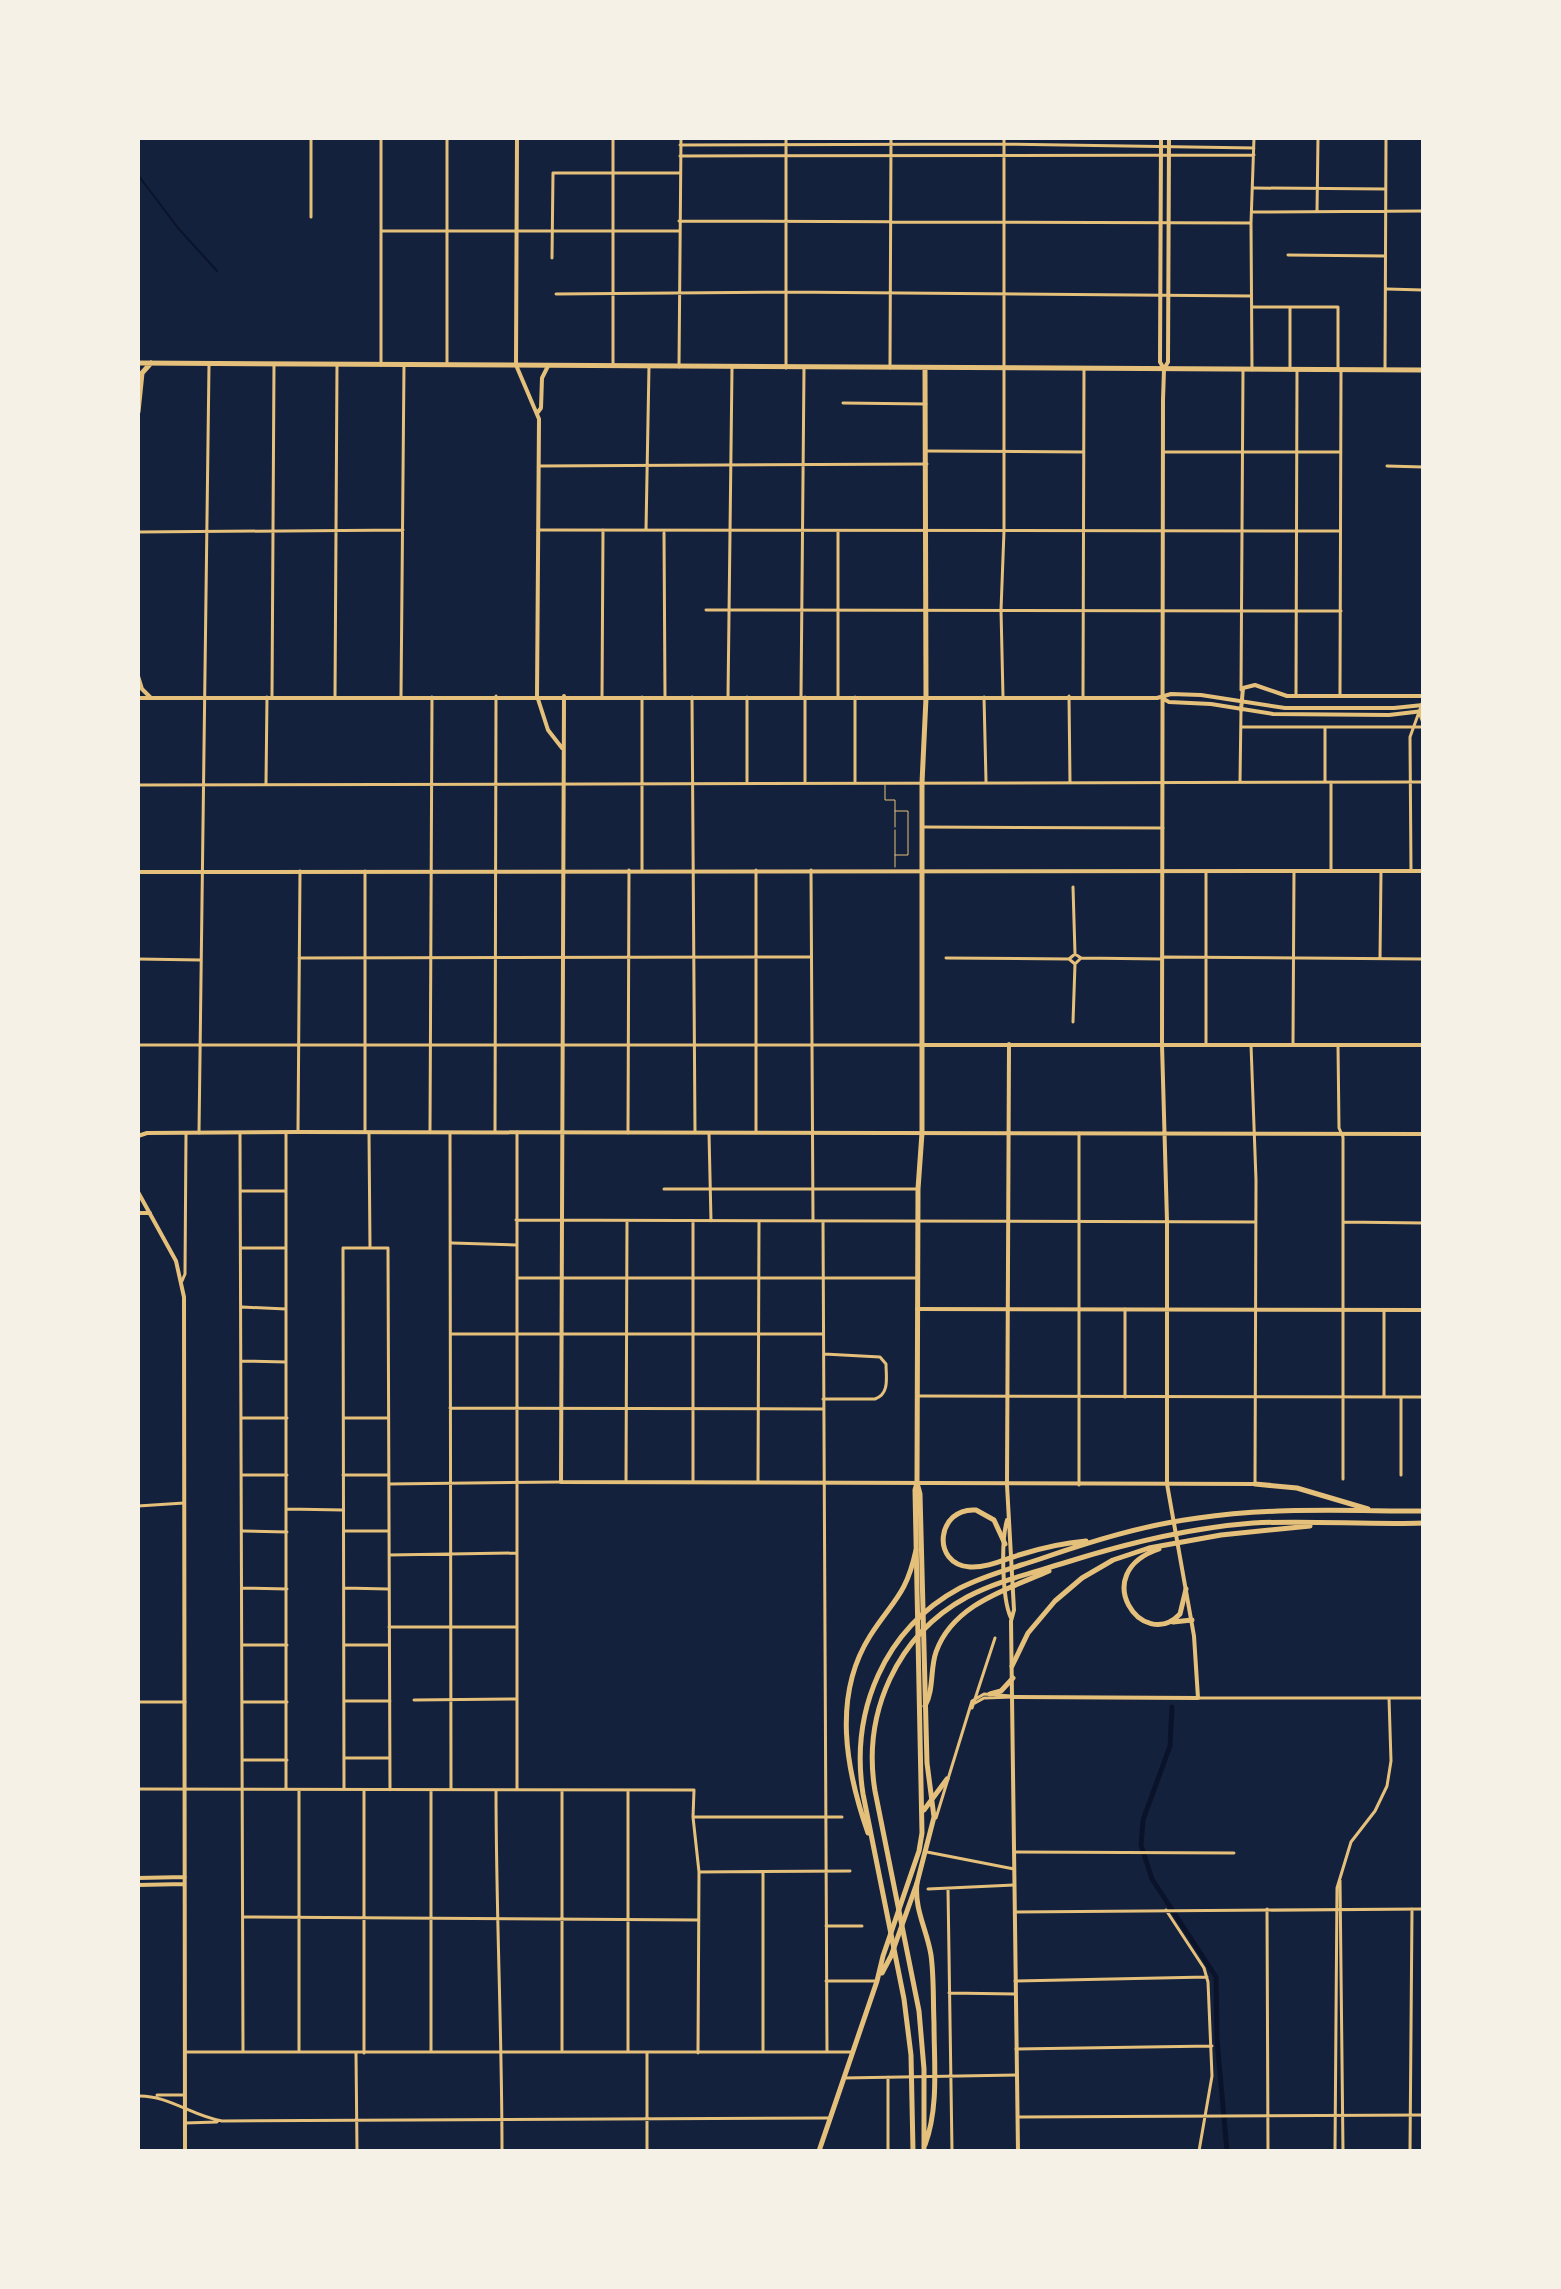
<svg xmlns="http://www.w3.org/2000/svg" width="1561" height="2289" font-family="Manrope,sans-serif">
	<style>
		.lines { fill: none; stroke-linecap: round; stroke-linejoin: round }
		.stream { stroke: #0b132b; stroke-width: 2 }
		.canal { stroke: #0b132b; stroke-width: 5 }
		.service { stroke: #e5c07b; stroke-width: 1 }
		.minor { stroke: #e5c07b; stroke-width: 3 }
		.tertiary { stroke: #e5c07b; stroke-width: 4 }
		.secondary { stroke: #e5c07b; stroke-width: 4 }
		.primary { stroke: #e5c07b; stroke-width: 5 }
		.motorway { stroke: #e5c07b; stroke-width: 5 }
	</style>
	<rect width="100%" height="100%" fill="#14213d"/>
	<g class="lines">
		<!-- stream -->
		<path class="stream" d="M138 175 178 228 217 271"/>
		<!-- canal -->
		<path class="canal" d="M1172 1707 1170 1746 1143 1820 1141 1845 1152 1879 1216 1977 1217 2040 1227 2151"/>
		<!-- service -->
		<path class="service" d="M885 785V800H895V827
			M895 811H908V855H895
			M895 830V867"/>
		<!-- minor -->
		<path class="minor" d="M447 138V365
			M613 138V366
			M680 145 1003 144 1254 148
			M680 156 1254 155
			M1254 188 1386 189
			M1252 212 1423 211
			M1317 212 1318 138
			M311 217V138
			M679 221 1251 223
			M381 231H679
			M138 241V246
			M1288 255 1385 256
			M552 258 553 173H679
			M1387 289 1423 290
			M556 294 785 292 1251 296
			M1252 307H1338V370
			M1290 307V370
			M381 365V138
			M679 367 681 138
			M786 368V138
			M890 368 891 138
			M1252 370 1251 223 1254 138
			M1385 370 1386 138
			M843 403 926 404
			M927 451 1084 452
			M1165 452H1341
			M540 466 927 464
			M1387 466 1423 467
			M538 530 1340 531
			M646 530 649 366
			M139 532 403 530
			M664 533 665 697
			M706 610 1341 611
			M1241 690 1243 370
			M1340 694 1341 370
			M1296 695 1297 371
			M1069 696 1070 783
			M1083 696 1084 369
			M272 697 274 364
			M335 697 337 365
			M401 697 404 365
			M602 697 603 530
			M692 697 695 1132
			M728 697 732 368
			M747 697V781
			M801 697 804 369
			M838 697V532
			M855 697V781
			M984 697 986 781
			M1003 697 1001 610 1004 531V138
			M1419 712 1423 723
			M1241 727H1423
			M805 781V697
			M1240 782 1241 710
			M1325 782V727
			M266 783 267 697
			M138 785 1423 782
			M923 827 1163 828
			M642 870V697
			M811 870 813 1221
			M365 871V1131
			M1331 871V782
			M1411 871 1410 737 1423 701
			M1073 887 1075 954
			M1162 957 1423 959
			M299 958 811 957
			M946 958 1069 959
			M1081 958 1075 964 1069 959 1075 954 1081 958 1162 959
			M138 959 201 960
			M1380 959 1381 871
			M1073 1022 1075 964
			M1206 1043V871
			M1293 1044 1294 871
			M138 1045H921
			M1251 1045 1256 1180 1255 1484
			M1338 1045 1339 1128 1343 1137V1479
			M298 1131 300 871
			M430 1132 432 697
			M495 1132 496 696
			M517 1132V1788
			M756 1132V870
			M199 1133 209 365
			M240 1133 243 2052
			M286 1133V1789
			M369 1133 370 1248
			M450 1133 451 1789
			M628 1133 629 870
			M709 1133 711 1221
			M1079 1133V1485
			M664 1189H917
			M242 1191H286
			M516 1220 1255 1222
			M823 1221 827 2052
			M693 1222V1482
			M1344 1222 1423 1223
			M452 1243 516 1245
			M242 1248H286
			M517 1278H917
			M182 1281 185 1274 186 1133
			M242 1307 286 1309
			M1125 1309V1397
			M451 1334H823
			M242 1361 286 1362
			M919 1396 1423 1397
			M1384 1397V1310
			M1401 1397V1475
			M823 1399H875C890 1394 886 1377 886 1364L880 1357 824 1354
			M450 1408 823 1409
			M243 1418H287
			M344 1418H388
			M243 1475H287
			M343 1475H388
			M626 1482 627 1221
			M758 1482 759 1222
			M389 1484 561 1482
			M138 1506 184 1503
			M287 1509 343 1510
			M243 1531 287 1532
			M344 1531H388
			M389 1555 516 1553
			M242 1588 287 1589
			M344 1588 388 1589
			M389 1627H516
			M243 1645H287
			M345 1645H389
			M1199 1698H1423
			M414 1700 516 1699
			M345 1701H390
			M138 1702H185
			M242 1702H287
			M975 1703 984 1698 1013 1697
			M972 1708 995 1638
			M346 1758H390
			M243 1760H287
			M138 1789 694 1790 693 1817 699 1872 698 2053
			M344 1789 343 1248H388L390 1790
			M299 1790V2052
			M431 1790V2050
			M628 1790V2051
			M496 1791C496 1911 502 2031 502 2151
			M694 1817H842
			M936 1818 972 1701 984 1694 1011 1696
			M927 1852 1014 1869
			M1014 1852 1234 1853
			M699 1872 850 1871
			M763 1872V2052
			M1340 1880 1343 2151
			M928 1889 1014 1885
			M948 1889 952 2151
			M1267 1909 1268 2151
			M1166 1910 1204 1968 1208 1982 1212 2076 1199 2151
			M1015 1912 1423 1909
			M243 1917 699 1920
			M826 1926H862
			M826 1981H877
			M1015 1981 1207 1977
			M949 1993 1015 1994
			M1016 2049 1212 2046
			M562 2050V1790
			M185 2052H852
			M356 2053 357 2151
			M364 2053V1790
			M647 2053V2151
			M888 2077V2151
			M844 2078 1017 2075
			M157 2095H185
			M138 2096C168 2095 192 2116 222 2121L830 2118
			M1019 2117 1423 2115
			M185 2123 217 2122
			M1335 2151 1337 1888 1351 1842 1375 1811 1387 1786 1391 1761 1389 1698
			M1410 2151 1412 1909"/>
		<!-- tertiary -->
		<path class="tertiary" d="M517 138 516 365 539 419 537 696 548 730 562 748
			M1161 138 1160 362 1164 369
			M538 412 541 408 542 378 548 366
			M564 696 561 1482 1255 1484
			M138 698H1157L1171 694 1201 695 1285 708H1394L1423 705
			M1162 698 1169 702 1211 704 1273 714 1389 715 1423 711
			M1241 710 1243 688 1255 685 1287 696H1423
			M1009 1044 1007 1485 1014 1610 1011 1621 1018 2151
			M921 1045H1423
			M138 1136 147 1133 298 1132 1423 1134
			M138 1192 176 1261 184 1297 185 2151
			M138 1213H150
			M917 1309 1423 1310
			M1007 1520C1001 1541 1002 1599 1011 1618
			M1013 1697 1198 1698 1194 1636 1167 1484V1221L1162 1045 1163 400 1164 369 1168 362 1169 138
			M138 1878 185 1877
			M138 1885 184 1884"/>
		<!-- secondary -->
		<path class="secondary" d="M138 660V410
			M138 676 142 689 150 697
			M138 872 1423 871"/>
		<!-- primary -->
		<path class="primary" d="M138 363 1423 370
			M138 412 142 373 151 363
			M990 1694 1001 1691 1013 1678
			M924 1810 947 1779
			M882 1973 891 1956 917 1883 934 1817 927 1763 920 1494 917 1483
			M819 2151 877 1981 883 1956 919 1851 922 1833 915 1490 917 1483 918 1189 922 1133V783L926 698 925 368"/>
		<!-- motorway -->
		<path class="motorway" d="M1255 1484 1297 1488 1368 1509
			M1005 1544 994 1520 976 1510C937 1507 930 1564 970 1567 986 1568 1003 1560 1019 1555 1041 1548 1063 1543 1086 1541
			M1159 1549C1087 1573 1143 1653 1180 1614L1186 1589
			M1173 1622 1192 1620
			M1012 1666 1028 1633 1055 1601 1082 1578 1113 1560 1149 1548 1221 1535 1310 1526
			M925 1706C934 1690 930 1669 936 1652 953 1604 1008 1589 1049 1571
			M868 1833C846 1770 832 1696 870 1636 893 1600 906 1596 916 1550
			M917 1883C914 1909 927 1930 931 1955 934 1977 933 2000 934 2023 934 2063 939 2107 925 2145
			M913 2151 911 2055 904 1999 863 1794C850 1711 884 1629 960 1588 985 1575 1013 1568 1040 1559 1092 1541 1144 1525 1198 1518 1272 1507 1348 1511 1423 1511
			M924 2151V2069L919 2011 875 1791C862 1713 897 1635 967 1597 997 1581 1032 1573 1064 1563 1127 1543 1188 1528 1253 1523 1310 1520 1367 1525 1423 1523"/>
	</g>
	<!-- border -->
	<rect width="1561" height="2289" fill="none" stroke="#f6f1e7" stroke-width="280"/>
</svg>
